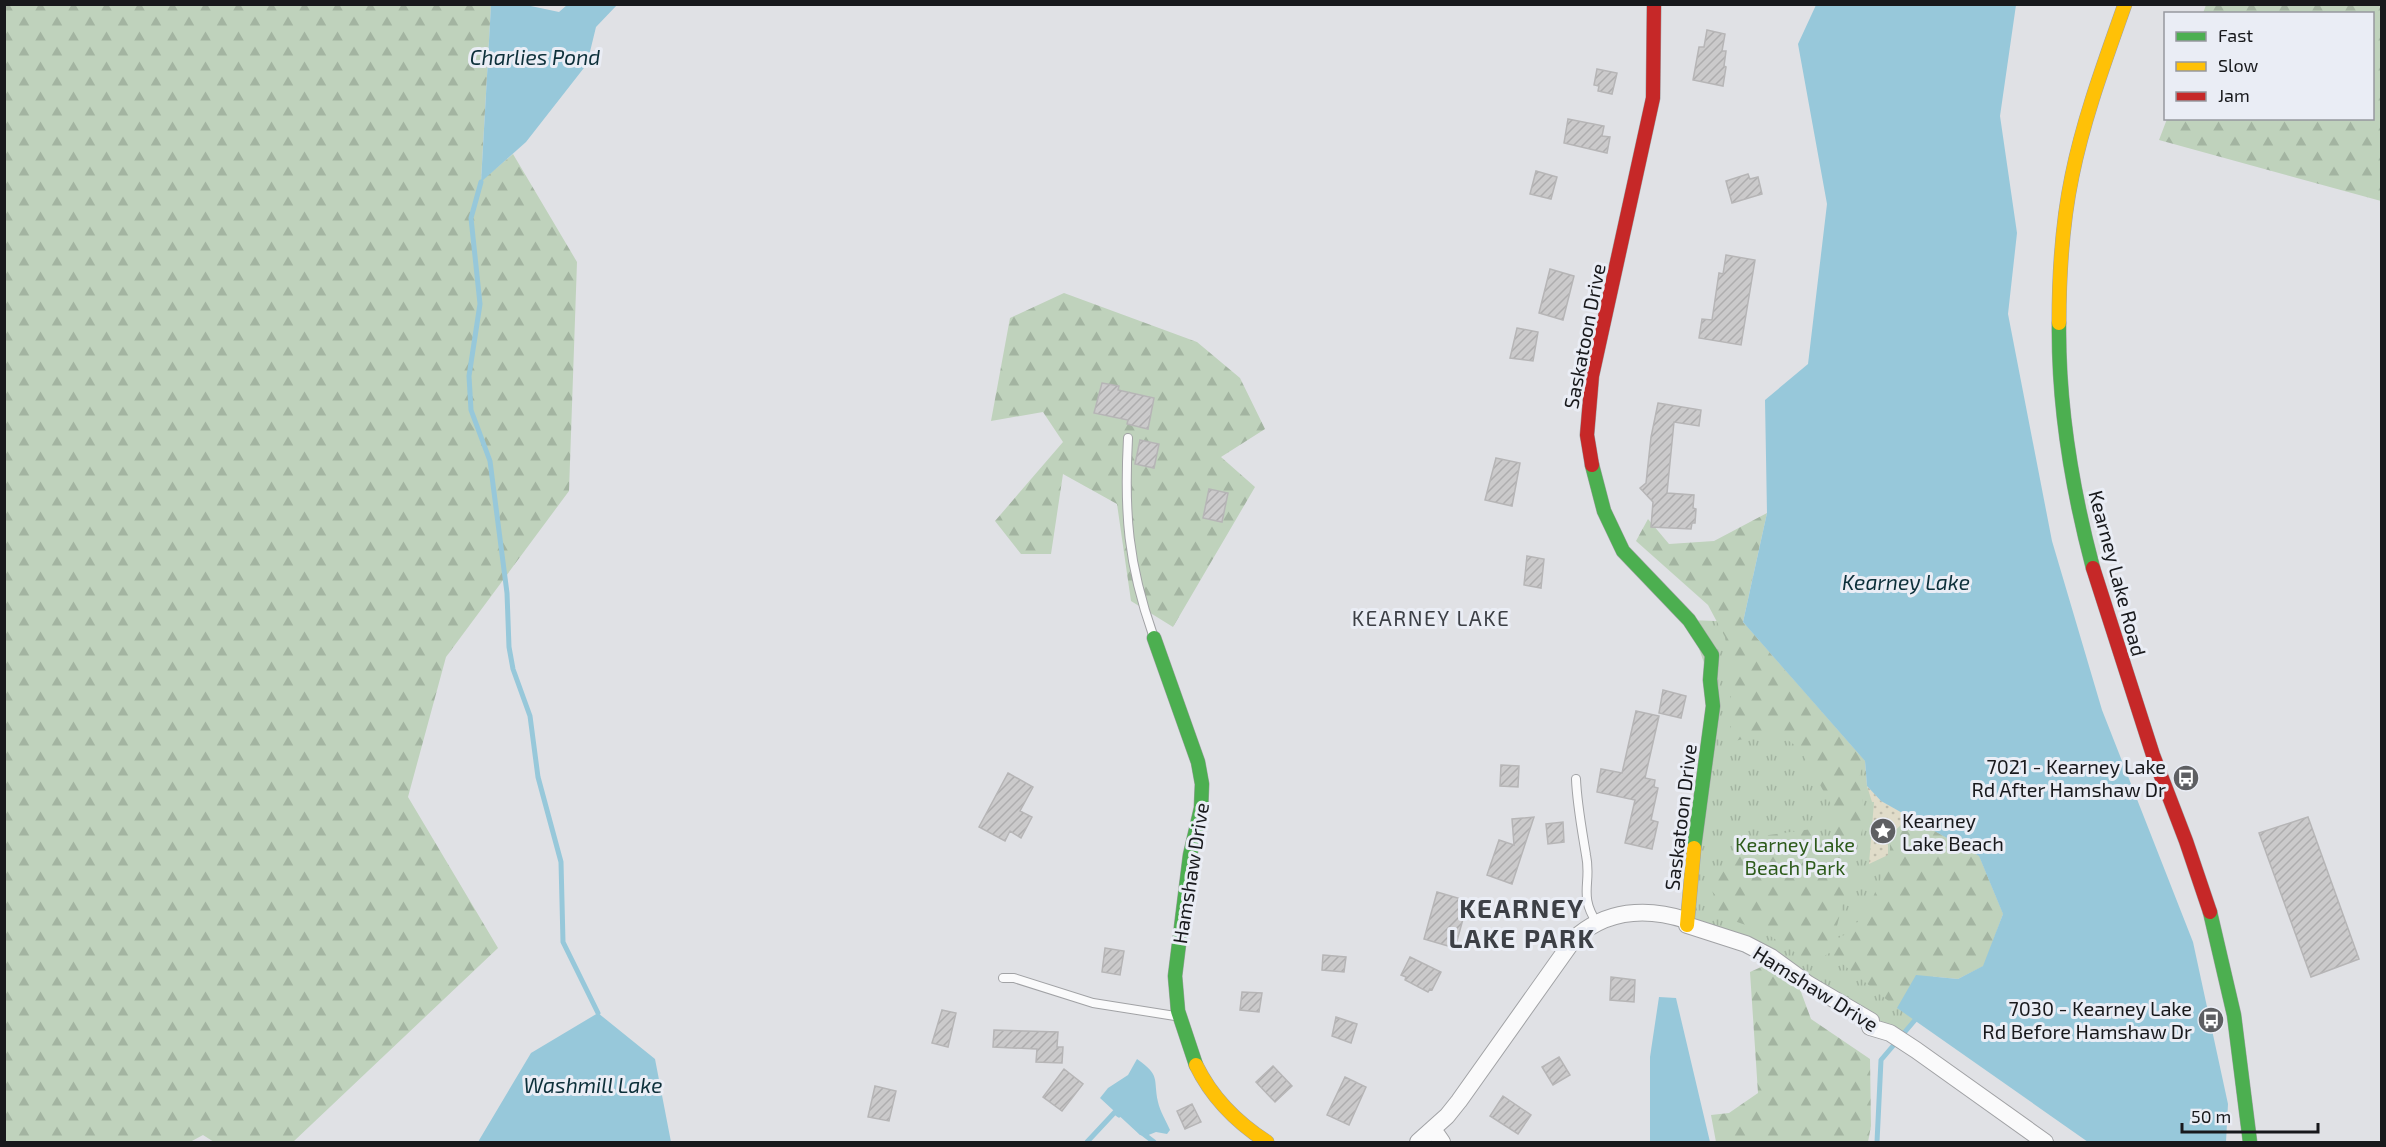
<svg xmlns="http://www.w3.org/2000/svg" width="2386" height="1147" font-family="'Exo 2',sans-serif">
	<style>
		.grass { fill: url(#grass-tufts) }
		.forest { fill: url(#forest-firs) }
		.sand { fill: url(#sand-dots) }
		.water { fill: #97c8da }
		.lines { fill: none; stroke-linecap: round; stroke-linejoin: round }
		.stream { stroke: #97c8da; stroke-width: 5 }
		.building { fill: url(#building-hatch); stroke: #b6b5b6; stroke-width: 1.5 }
		.lane-casing { stroke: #a1a2a5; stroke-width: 10 }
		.street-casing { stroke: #a1a2a5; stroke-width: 18 }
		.fast-casing { stroke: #a1a2a5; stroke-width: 15 }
		.slow-casing { stroke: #a1a2a5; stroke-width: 15 }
		.jam-casing { stroke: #a1a2a5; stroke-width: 15 }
		.lane { stroke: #fafafb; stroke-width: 8 }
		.street { stroke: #fafafb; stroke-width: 16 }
		.fast { stroke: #4caf50; stroke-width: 14 }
		.slow { stroke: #ffc107; stroke-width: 14 }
		.jam { stroke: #c62828; stroke-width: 14 }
		.labels { text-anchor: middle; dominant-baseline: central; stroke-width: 6; stroke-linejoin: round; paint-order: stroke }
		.street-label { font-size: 20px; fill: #18191c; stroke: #eaedf5 }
		.poi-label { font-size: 20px; fill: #18191c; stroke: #eaedf5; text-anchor: end }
		.park-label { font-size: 20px; fill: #2d5b1b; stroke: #eaedf5 }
		.water-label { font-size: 21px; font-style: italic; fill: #0d303a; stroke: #eaedf5 }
		.neighbourhood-label { font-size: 21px; letter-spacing: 1.5px; fill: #3d4046; stroke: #eaedf5 }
		.district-label { font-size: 26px; font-weight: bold; letter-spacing: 1.5px; fill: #3d4046; stroke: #eaedf5 }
	</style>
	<defs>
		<pattern id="grass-tufts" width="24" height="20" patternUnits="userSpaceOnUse" patternTransform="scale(1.5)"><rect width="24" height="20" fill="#bfd2bc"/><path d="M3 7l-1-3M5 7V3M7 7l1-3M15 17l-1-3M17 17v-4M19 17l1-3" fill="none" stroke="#a3b4a1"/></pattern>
		<pattern id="forest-firs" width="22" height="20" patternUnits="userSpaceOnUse" patternTransform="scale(1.5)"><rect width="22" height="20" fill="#bfd2bc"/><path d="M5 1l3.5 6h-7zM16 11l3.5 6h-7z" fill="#a3b4a1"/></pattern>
		<pattern id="sand-dots" width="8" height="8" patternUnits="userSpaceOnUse" patternTransform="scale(1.5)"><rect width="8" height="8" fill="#e0dcc9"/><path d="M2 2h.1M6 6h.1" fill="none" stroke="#bfbcac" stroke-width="1.8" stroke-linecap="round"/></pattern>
		<pattern id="building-hatch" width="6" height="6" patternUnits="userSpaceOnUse" patternTransform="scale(1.5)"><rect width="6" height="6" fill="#cbcacb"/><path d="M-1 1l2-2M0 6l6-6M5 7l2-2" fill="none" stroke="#aeadae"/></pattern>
	</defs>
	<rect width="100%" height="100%" fill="#e0e1e5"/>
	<!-- grass -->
	<path class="grass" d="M1689 620 1743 622 1865 761 1867 786 1880 801 1979 856 2003 914 1898 1008 1915 1020 1897 1041 1788 971 1687 925 1710 680Z"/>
	<!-- forest -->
	<path class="forest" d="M5 5H491L481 181 513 154 577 262 569 491 446 657 408 797 498 948 293 1142H214L203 1135 190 1142H5Z
		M2206 5H2381V201L2159 140 2167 119 2372 118V14L2203 13Z
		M1064 293 1197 342 1240 378 1265 429 1221 457 1255 487 1173 627 1131 601 1117 504 1063 474 1051 554H1021L995 521 1063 442 1043 412 991 421 1010 318Z
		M1767 513 1743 622 1865 761 1859 776 1865 819 1833 941 1846 934 1867 912 1890 856V817L1903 813 1979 856 2003 914 1984 966 1958 979 1916 975 1897 1008 1829 953 1812 964 1763 931 1717 915 1719 899 1710 889 1714 873 1735 863 1739 839 1812 829 1817 840 1833 837 1836 813 1799 748 1775 731 1731 742V674L1725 637 1708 605 1636 541 1648 519 1669 544 1714 541Z
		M1770 963 1797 981 1811 1019 1870 1059 1871 1126 1868 1142H1716L1711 1115 1729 1113 1758 1093 1750 972Z"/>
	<!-- sand -->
	<path class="sand" d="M1867 786 1881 801 1903 813 1902 824 1888 837V855L1869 864 1874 802H1872Z"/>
	<!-- water -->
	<path class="water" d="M491 5H526L559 12 567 5H617L596 27 587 64 526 142 481 182Z
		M1816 5H2016L2000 116 2017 233 2008 314 2052 541 2102 710 2193 942 2228 1104 2226 1142H2088L1897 1008 1916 975 1958 979 1983 966 2003 914 1979 856 1881 801 1867 786 1865 761 1743 622 1767 513 1765 400 1808 364 1827 204 1798 44Z
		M1659 997 1676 998 1710 1142H1650V1057Z
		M598 1013 655 1059 671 1142H478L531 1053Z
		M1137 1059C1161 1076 1153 1078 1158 1102 1160 1111 1166 1121 1170 1130L1167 1134 1156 1132 1146 1136 1140 1135 1100 1098 1108 1088 1128 1075Z"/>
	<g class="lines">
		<!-- stream -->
		<path class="stream" d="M481 182 471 218 480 304 469 376 471 410 490 461 507 593 509 647 513 669 530 716 538 777 561 862 563 942 598 1013
			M1141 1132 1154 1142
			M1087 1142 1115 1112 1119 1115
			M1877 1142 1881 1060 1915 1020"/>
	</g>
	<!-- building -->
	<path class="building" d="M1707 30 1725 34 1722 51H1726L1724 66 1726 67 1723 86 1693 80 1699 47H1704Z
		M1597 69 1617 73 1612 94 1598 91 1599 86 1594 85Z
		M1568 119 1604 126 1602 136 1610 137 1607 153 1564 143Z
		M1536 171 1557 177 1551 199 1530 194Z
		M1748 174 1750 179 1758 177 1762 194 1732 203 1726 181Z
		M1726 255 1755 260 1741 345 1699 338 1702 319 1712 320 1719 273 1723 274Z
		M1550 269 1574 276 1563 320 1539 313Z
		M1517 328 1538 332 1533 361 1510 358Z
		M1102 383 1119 386 1118 390 1154 398 1148 429 1127 424 1128 420 1094 413Z
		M1658 403 1701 410 1699 426 1674 422 1667 493 1694 495 1693 508 1696 509 1695 523H1692L1691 529 1651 527 1653 502 1640 488 1646 483 1651 437Z
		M1140 440 1159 444 1154 468 1135 464Z
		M1496 458 1520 463 1512 506 1485 500Z
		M1209 489 1228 493 1222 522 1203 518Z
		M1527 556 1544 559 1541 588 1524 585Z
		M1663 690 1686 696 1681 718 1659 713Z
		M1636 711 1659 716 1645 778 1655 780 1654 787 1658 788 1651 820 1658 822 1652 849 1625 843 1635 800 1597 792 1601 769 1622 773Z
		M1501 765 1519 766 1518 787 1500 786Z
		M1008 773 1033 787 1020 811 1032 817 1021 838 1010 831 1005 841 979 827Z
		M1534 817 1512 884 1487 875 1499 840 1514 845 1512 819Z
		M2308 817 2359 959 2311 977 2259 833Z
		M1563 822 1564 842 1548 844 1546 824Z
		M1437 892 1468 901 1455 948 1424 939Z
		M1105 948 1124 951 1120 975 1102 972Z
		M1323 955 1346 957 1344 972 1322 970Z
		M1410 957 1441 972 1432 990 1430 989 1428 992 1405 980 1406 977 1401 975Z
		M1611 977 1635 980 1634 1002 1610 1000Z
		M1242 992 1262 993 1259 1012 1240 1010Z
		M942 1010 956 1013 948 1047 932 1043Z
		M1336 1017 1357 1024 1351 1043 1332 1036Z
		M994 1030 1058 1032 1057 1047H1063L1062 1063 1036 1062 1037 1049 993 1047Z
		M1559 1057 1570 1075 1553 1085 1542 1067Z
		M1273 1066 1292 1086 1275 1102 1256 1082Z
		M1064 1069 1083 1084 1062 1111 1043 1097Z
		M1345 1077 1366 1087 1349 1125 1327 1115Z
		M875 1086 896 1091 889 1121 868 1117Z
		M1503 1096 1531 1115 1518 1134 1490 1116Z
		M1192 1104 1201 1122 1185 1129 1177 1111Z"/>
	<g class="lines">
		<defs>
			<path id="lane" d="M1128 438C1124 513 1128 564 1153 635
				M1576 779C1577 804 1582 830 1586 855 1592 883 1578 895 1597 923
				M1003 978H1014L1093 1003 1175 1016"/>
			<path id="street" d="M1433 1129 1442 1142
				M1418 1142 1447 1116 1459 1101 1574 939C1606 910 1646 907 1686 920L1687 925 1746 944 1771 957 1808 984 1871 1021 1870 1027 1890 1033 1916 1050 2045 1142"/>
			<path id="fast" d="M2059 323C2058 405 2072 489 2093 568
				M1592 465 1604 511 1623 551 1689 620 1712 655 1710 680 1713 706 1694 848
				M1154 638 1198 762 1202 784 1201 808 1190 855 1175 976 1178 1011 1196 1065
				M2210 912 2234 1015 2250 1142"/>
			<path id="slow" d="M2059 323C2059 274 2062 224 2072 176 2084 117 2105 61 2125 4
				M1687 925 1694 848
				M1196 1065C1212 1098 1236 1122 1267 1142"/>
			<path id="jam" d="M1592 465 1587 435 1592 376 1653 98 1654 4
				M2093 568 2153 755 2186 841 2210 912"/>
		</defs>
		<!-- lane casing -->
		<use href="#lane" class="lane-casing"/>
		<!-- street casing -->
		<use href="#street" class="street-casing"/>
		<!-- fast casing -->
		<use href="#fast" class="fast-casing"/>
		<!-- slow casing -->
		<use href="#slow" class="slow-casing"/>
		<!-- jam casing -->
		<use href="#jam" class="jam-casing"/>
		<!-- lane -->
		<use href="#lane" class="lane"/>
		<!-- street -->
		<use href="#street" class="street"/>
		<!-- fast -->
		<use href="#fast" class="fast"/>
		<!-- slow -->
		<use href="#slow" class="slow"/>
		<!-- jam -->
		<use href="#jam" class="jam"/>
	</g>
	<!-- icons -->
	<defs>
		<symbol id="bus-disc" viewBox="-11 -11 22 22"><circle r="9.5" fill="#5e5f62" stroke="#eaedf5"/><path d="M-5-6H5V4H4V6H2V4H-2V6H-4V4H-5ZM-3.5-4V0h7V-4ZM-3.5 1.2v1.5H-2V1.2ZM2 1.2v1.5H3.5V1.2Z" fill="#fff"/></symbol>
		<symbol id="sight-disc" viewBox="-11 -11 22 22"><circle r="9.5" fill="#5e5f62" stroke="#eaedf5"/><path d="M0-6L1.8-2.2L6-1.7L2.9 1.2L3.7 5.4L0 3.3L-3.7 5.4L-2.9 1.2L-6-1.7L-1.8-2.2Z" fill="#fff"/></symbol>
	</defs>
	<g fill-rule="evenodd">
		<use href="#bus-disc" x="2171" y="763" width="30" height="30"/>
		<use href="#sight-disc" x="1868" y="816" width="30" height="30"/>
		<use href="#bus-disc" x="2196" y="1005" width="30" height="30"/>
	</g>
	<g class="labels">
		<!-- street labels -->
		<g class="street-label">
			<text transform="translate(1584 336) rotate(-79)">Saskatoon Drive</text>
			<text transform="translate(2118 573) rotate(75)">Kearney Lake Road</text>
			<text transform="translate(1680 817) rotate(-83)">Saskatoon Drive</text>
			<text transform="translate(1190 873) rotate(-81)">Hamshaw Drive</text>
			<text transform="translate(1816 988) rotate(32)">Hamshaw Drive</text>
		</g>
		<!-- poi labels -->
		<g class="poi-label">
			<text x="2166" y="766">7021 - Kearney Lake<tspan x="2166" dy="23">Rd After Hamshaw Dr</tspan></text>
			<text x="1902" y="820" text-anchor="start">Kearney<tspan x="1902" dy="23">Lake Beach</tspan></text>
			<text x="2192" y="1008">7030 - Kearney Lake<tspan x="2192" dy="23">Rd Before Hamshaw Dr</tspan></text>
		</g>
		<!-- park labels -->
		<g class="park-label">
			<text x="1795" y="844">Kearney Lake<tspan x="1795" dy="23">Beach Park</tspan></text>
		</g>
		<!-- water labels -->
		<g class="water-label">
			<text x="535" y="56">Charlies Pond</text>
			<text x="1906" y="581">Kearney Lake</text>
			<text x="593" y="1084">Washmill Lake</text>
		</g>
		<!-- neighbourhood labels -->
		<g class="neighbourhood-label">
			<text x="1431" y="617">KEARNEY LAKE</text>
		</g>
		<!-- district labels -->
		<g class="district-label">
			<text x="1522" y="907">KEARNEY<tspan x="1522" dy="30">LAKE PARK</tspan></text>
		</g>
	</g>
	<!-- border -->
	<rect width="2386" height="1147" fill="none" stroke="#18191c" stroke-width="12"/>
	<!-- legend -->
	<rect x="2164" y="12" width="210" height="108" fill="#eaedf5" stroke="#96989e" stroke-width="1.5"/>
	<rect x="2176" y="32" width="30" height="9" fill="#4caf50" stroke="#96989e" stroke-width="1.5"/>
	<text x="2218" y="42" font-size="18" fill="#18191c">Fast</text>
	<rect x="2176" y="62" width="30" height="9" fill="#ffc107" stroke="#96989e" stroke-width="1.5"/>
	<text x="2218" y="72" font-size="18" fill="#18191c">Slow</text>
	<rect x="2176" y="92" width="30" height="9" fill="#c62828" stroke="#96989e" stroke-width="1.5"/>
	<text x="2218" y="102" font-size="18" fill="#18191c">Jam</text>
	<!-- scale -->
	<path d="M2182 1123v9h136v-9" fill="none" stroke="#18191c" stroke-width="3"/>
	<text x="2191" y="1123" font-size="18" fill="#18191c" stroke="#eaedf5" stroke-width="4.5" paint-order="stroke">50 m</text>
</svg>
